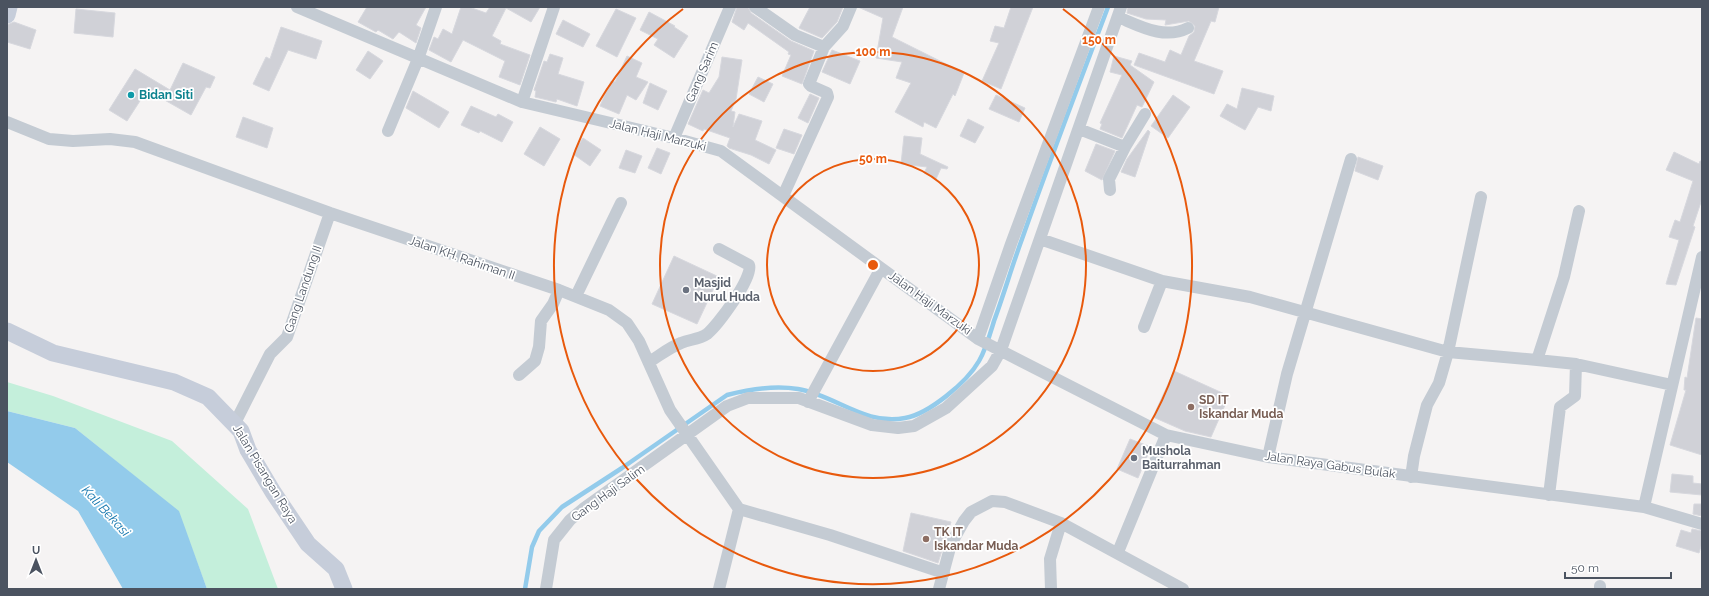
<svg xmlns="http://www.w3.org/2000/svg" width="1709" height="596" font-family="Raleway,sans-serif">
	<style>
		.green { fill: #c4efdb }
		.water { fill: #93cbeb }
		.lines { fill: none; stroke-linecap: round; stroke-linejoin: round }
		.stream { stroke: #93cbeb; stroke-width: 4.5 }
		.building { fill: #d0d1d7; stroke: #d7d8de }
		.street { stroke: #c4cbd3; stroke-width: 12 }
		.secondary { stroke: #c6cdda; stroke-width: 17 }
		.ring { fill: none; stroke: #e8590c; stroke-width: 2 }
		.culture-dot { fill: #0f9aa8; stroke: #fff; stroke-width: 1.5 }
		.worship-dot { fill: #6b7280; stroke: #fff; stroke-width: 1.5 }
		.education-dot { fill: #8d6e63; stroke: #fff; stroke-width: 1.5 }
		.labels { text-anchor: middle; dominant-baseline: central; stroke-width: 3.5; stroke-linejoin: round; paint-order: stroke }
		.street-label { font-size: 12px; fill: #4b5360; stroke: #fff }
		.culture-label { font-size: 12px; font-weight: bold; fill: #0d838f; stroke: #fff; text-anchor: start }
		.worship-label { font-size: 12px; font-weight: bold; fill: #5b616d; stroke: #fff; text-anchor: start }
		.education-label { font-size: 12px; font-weight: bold; fill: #785e54; stroke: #fff; text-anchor: start }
		.water-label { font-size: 13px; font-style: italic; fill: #1175ad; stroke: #fff }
		.centre { fill: #e8590c; stroke: #fff; stroke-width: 2 }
		.ring-label { font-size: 12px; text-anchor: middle; font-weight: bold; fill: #e8590c; stroke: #fff; stroke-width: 3.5; stroke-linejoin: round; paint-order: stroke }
	</style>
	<rect width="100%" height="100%" fill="#f5f3f3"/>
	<!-- green -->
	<path class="green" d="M7 382 53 396 172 441 248 509 278 589H207L178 511 75 428 7 411Z"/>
	<!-- water -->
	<path class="water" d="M7 411 75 428 179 511 207 589H123L78 511 7 462Z"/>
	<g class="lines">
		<!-- stream -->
		<path class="stream" d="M525 589 532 547 539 531 562 507 622 468 727 395C750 389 774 385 798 389 835 395 865 426 905 418 929 414 967 382 979 361 986 349 990 334 994 321 1004 294 1012 266 1022 239 1049 162 1079 84 1108 7"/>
	</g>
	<!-- building -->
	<path class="building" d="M367 7H426L416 25 421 28 416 43 399 32 393 39 378 30 376 32 358 22Z
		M461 7H469L486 13 490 7H540L531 22 506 8 492 36 501 41 500 44 530 55 520 85 499 77 505 61 463 40 451 62 429 50 434 37 438 39 443 29 452 34Z
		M737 7H748L751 13 791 41 814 51 802 84 782 76 791 55 788 54 789 52 748 23 744 30 732 22Z
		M810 7H843L837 22 822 38 799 28Z
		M858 7H903L892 37 964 73 955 96 953 94 936 128 924 122 923 127 895 112 911 83 896 78 902 62 876 58 883 18Z
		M1011 7H1033L1001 89 982 81 999 43 990 41 995 26 1004 28Z
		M1128 7H1219L1215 22 1211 21 1194 61 1223 71 1214 94 1134 65 1139 53 1165 62 1170 50 1181 55 1189 36 1194 32 1195 26 1189 21 1165 25 1166 20 1146 19 1127 13Z
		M76 9 115 13 113 37 74 33Z
		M616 9 636 18 617 57 596 46Z
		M649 12 675 26 674 27 688 36 674 58 654 45 658 39 640 30Z
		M563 20 590 34 583 47 556 34Z
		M14 22 36 30 30 49 7 42V25Z
		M281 27 322 41 316 59 288 50 269 91 253 84 266 57 270 59Z
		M832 50 860 61 850 84 822 72Z
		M368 51 383 61 370 79 356 70Z
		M550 54 563 58 558 74 584 82 577 106 557 99 556 102 535 97 536 91 534 90 544 61 547 62Z
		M627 56 642 63 636 77 648 82 636 100 627 95 619 114 600 106 611 81 615 82Z
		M1114 56 1132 61 1130 65 1154 82 1142 107 1137 105 1122 138 1100 129 1102 124 1100 123 1122 75 1110 72Z
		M722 57 742 60 736 99 731 111 735 112 733 127 739 114 762 121 755 140 776 150 769 164 751 155 729 148 727 146 730 138 704 129 703 131 688 124 703 90 709 93 719 77Z
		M183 63 215 77 210 88 206 87 191 115 147 90 127 121 109 110 135 69 170 90Z
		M758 77 773 84 764 102 749 94Z
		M650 83 667 91 658 110 643 103Z
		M1242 88 1274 96 1271 111 1258 107 1245 130 1220 116 1227 104 1237 109Z
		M413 91 449 112 439 128 406 108Z
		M810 94 819 98 808 123 798 118Z
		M996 95 1025 108 1019 122 989 109Z
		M1173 95 1190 107 1168 138 1151 126Z
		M471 106 496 117 498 114 513 122 502 142 480 131 479 133 461 125Z
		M243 117 273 128 267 148 236 137Z
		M968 119 984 127 975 143 960 136Z
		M540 127 560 139 544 166 524 154Z
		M784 129 802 135 794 154 776 148Z
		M1148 130 1150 132 1135 177 1121 172 1127 159Z
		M904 136 922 138 920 154 948 167 947 169 941 168 936 179 924 173 927 167 901 164Z
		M583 138 601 150 590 166 573 154Z
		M1096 144 1115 151 1102 180 1085 171Z
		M657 148 670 153 661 174 648 168Z
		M626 150 642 156 635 173 619 168Z
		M1674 152 1699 164 1700 161H1702V199L1693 226 1695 227 1676 285 1666 284 1679 240 1669 237 1675 220 1680 222 1693 181 1666 170Z
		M1358 157 1383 166 1378 180 1355 171Z
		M674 256 719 277 697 324 652 304Z
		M1696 318 1702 319V455L1670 445 1686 390H1684L1685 377 1687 378Z
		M1174 371 1229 396 1211 437 1185 431 1153 417Z
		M1130 439 1151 447 1138 478 1117 469Z
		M1672 474 1693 476V483L1702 484V495L1670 492Z
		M1694 504H1702V516L1693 514Z
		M911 513 951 522 938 563 903 551Z
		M1692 529 1702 531V543L1699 553 1676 546 1681 530 1691 533Z"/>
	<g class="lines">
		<!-- street -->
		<path class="street" d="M297 7 522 102 674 138 721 151 978 339 1166 435 1268 457 1644 507 1702 524
			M755 7 795 35 824 47 809 84 811 86 827 93 828 97 783 196
			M1118 17C1140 26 1164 40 1188 28
			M824 47 843 26 851 7
			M522 102 554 7
			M7 122 49 139 73 141 110 139 135 142 330 213 559 290 609 310 627 323 639 341 670 410 739 509 719 589
			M1079 129 1125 147 1145 114
			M388 131 418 59 436 7
			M674 138 730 7
			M1110 190 1109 179 1125 147
			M1040 239 1162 281 1250 297 1448 352 1537 360 1564 277 1579 211
			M576 296 621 203
			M1144 327 1162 281
			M978 339 1011 244 1099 7
			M1537 360 1576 364 1672 385
			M649 362C659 356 670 347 681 343 690 339 698 340 707 334 717 326 754 277 749 265L719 249
			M519 375 535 361 539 347 541 321 553 304 559 290
			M808 402 881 268
			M235 423 270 354 287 337 330 213
			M1268 457 1287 374 1351 159
			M1411 477 1414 456 1427 405 1439 383 1448 352 1481 197
			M1549 495 1560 407 1575 396 1576 364
			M1644 507 1702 257
			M739 509 830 535 944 573
			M1118 552 1166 435
			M546 589 554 540 570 520 583 509 727 406 748 398H799L872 425 898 428 914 426 946 408 992 366 1001 350 1121 7
			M939 589 951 544 964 521 971 512 992 501 1005 502 1061 523 1183 589
			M1051 589 1050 559 1061 523
			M1600 589V586"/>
		<!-- secondary -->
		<path class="secondary" d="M7 15 9 7
			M7 331 53 353 174 382 208 397 241 431 248 450 273 492 308 544 336 569 344 589"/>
	</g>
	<!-- distance rings -->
	<g class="ring">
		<circle cx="873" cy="265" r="106"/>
		<circle cx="873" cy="265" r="213"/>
		<path d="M1063 9A319 319 0 1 1 683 9"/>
	</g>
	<!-- markers -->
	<circle class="culture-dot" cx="131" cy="95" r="4"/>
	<g class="worship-dot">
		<circle cx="686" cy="290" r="4"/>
		<circle cx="1134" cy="458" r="4"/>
	</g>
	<g class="education-dot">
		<circle cx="1191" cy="407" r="4"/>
		<circle cx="926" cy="539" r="4"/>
	</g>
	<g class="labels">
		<!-- street labels -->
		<g class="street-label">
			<text transform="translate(702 72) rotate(-67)">Gang Sarim</text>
			<text transform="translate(658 135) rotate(14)">Jalan Haji Marzuki</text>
			<text transform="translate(462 258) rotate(19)">Jalan KH. Rahiman II</text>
			<text transform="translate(303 289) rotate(-71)">Gang Landung II</text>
			<text transform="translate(930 303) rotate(36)">Jalan Haji Marzuki</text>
			<text transform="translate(1330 465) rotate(8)">Jalan Raya Gabus Bulak</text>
			<text transform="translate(265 474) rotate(59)">Jalan Pisangan Raya</text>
			<text transform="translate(608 493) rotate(-36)">Gang Haji Salim</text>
		</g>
		<!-- culture labels -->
		<g class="culture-label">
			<text x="139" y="95">Bidan Siti</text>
		</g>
		<!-- worship labels -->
		<g class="worship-label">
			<text x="694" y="283">Masjid<tspan x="694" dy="14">Nurul Huda</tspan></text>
			<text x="1142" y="451">Mushola<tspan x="1142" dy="14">Baiturrahman</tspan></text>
		</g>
		<!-- education labels -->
		<g class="education-label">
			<text x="1199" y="400">SD IT<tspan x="1199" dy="14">Iskandar Muda</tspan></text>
			<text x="934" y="532">TK IT<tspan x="934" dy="14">Iskandar Muda</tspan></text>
		</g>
		<!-- water labels -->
		<g class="water-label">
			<text transform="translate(106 511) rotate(47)">Kali Bekasi</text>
		</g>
	</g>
	<circle cx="873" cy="265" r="6" class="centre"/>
	<g class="ring-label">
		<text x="1099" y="44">150 m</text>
		<text x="873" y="56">100 m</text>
		<text x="873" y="163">50 m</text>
	</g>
	<!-- border -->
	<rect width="1709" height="596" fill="none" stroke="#4b5360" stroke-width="16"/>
	<!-- north arrow -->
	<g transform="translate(36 560)" stroke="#ffffff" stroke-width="3" paint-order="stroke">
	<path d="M0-3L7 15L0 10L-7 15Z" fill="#4b5360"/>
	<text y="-6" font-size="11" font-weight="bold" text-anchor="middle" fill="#4b5360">U</text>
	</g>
	<!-- scale -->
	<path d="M1565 572v6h106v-6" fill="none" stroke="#4b5360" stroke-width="2"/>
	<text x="1571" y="572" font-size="12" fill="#4b5360" stroke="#ffffff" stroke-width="3" paint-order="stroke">50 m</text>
</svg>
